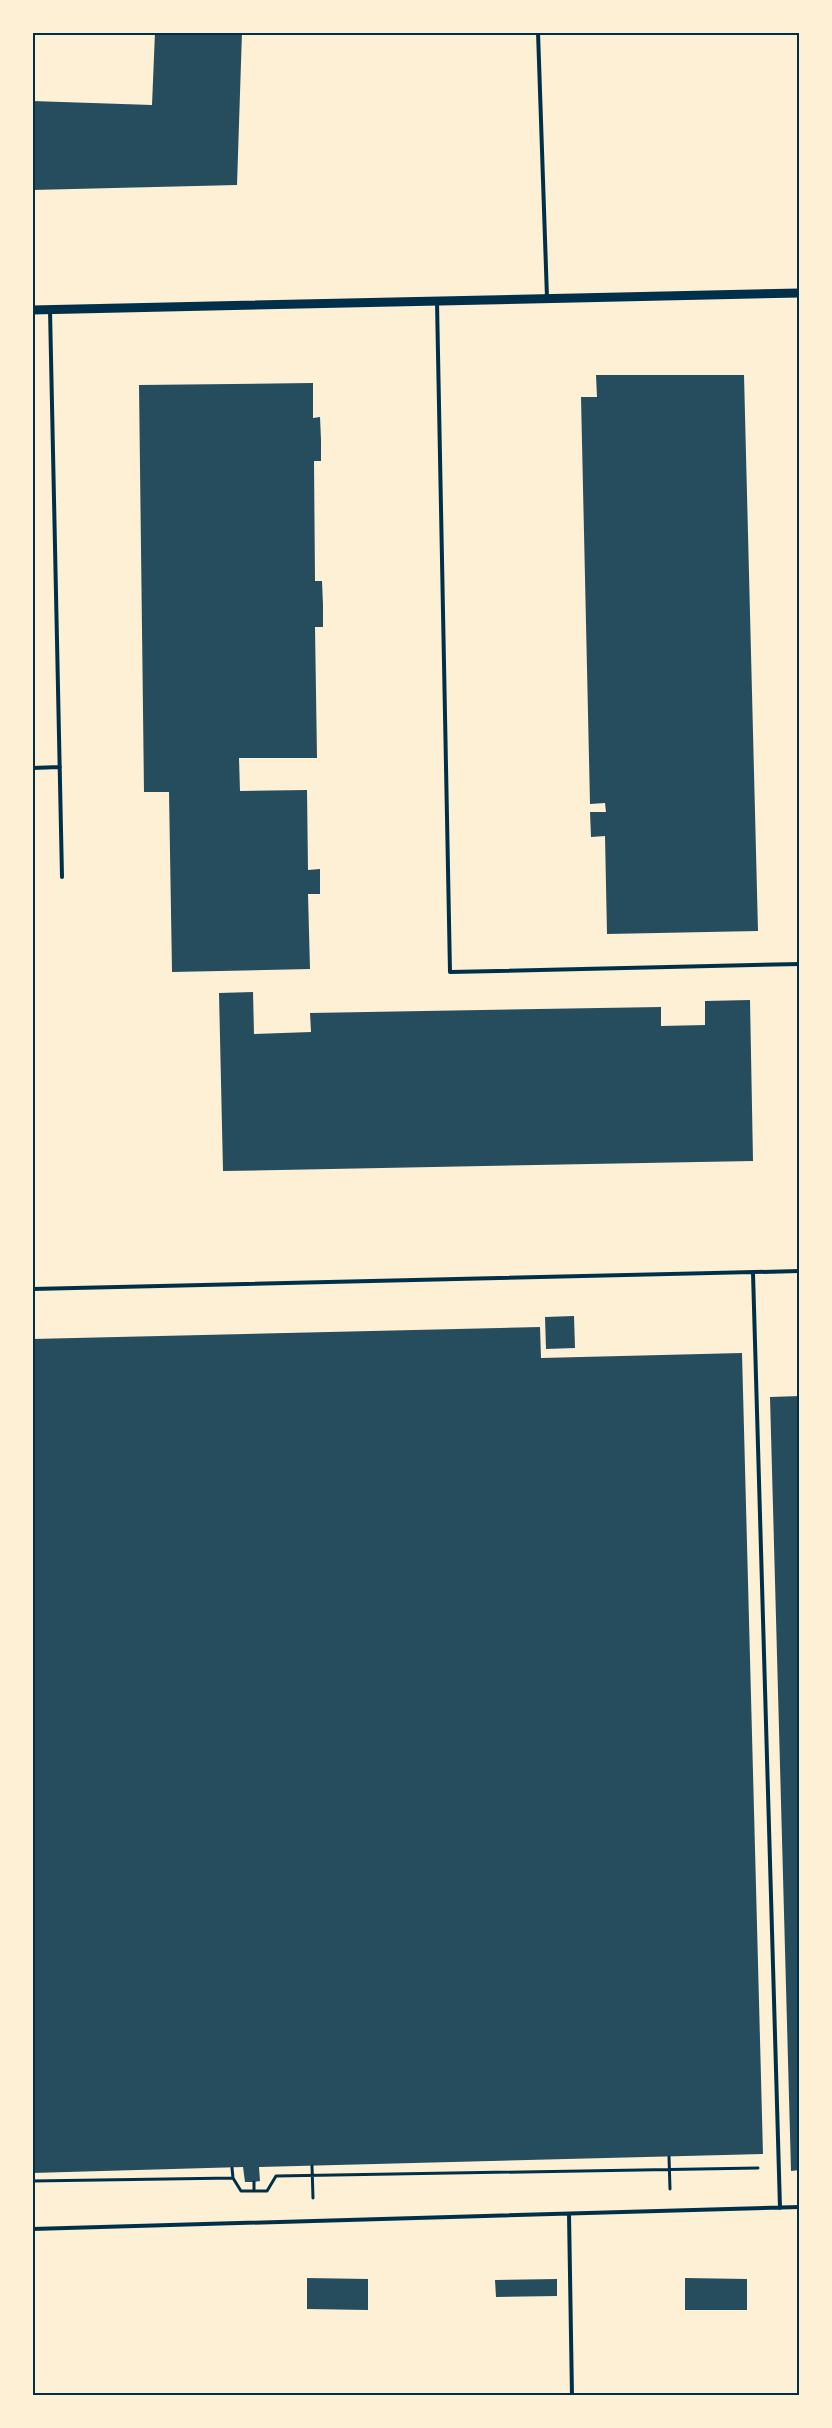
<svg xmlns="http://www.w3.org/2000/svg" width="832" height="2428" font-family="'Source Sans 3',sans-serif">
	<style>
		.building { fill: #264d5e }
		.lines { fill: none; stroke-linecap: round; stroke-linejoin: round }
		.path { stroke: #003049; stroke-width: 3 }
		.service { stroke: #003049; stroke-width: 4 }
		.tertiary { stroke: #003049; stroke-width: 9 }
		.neatline { fill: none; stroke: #003049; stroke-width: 2 }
	</style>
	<rect width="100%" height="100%" fill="#fdf0d5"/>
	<!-- building -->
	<path class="building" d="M155 32H242L237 185 32 190V101L152 105Z
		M596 375H744L758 931 607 934 605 836 591 837 590 812H606L605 803 590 804 581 397H597Z
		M313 383V418L320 417 321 440V461H314L315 581H322L323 605V627H315L317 758H239L240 791 307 790 308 870 320 869V894H308L310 969 172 972 169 792H144L139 385Z
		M253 992 254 1034 311 1032 310 1013 661 1007V1026L705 1025V1001L750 1000 753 1161 223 1171 219 993Z
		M32 1172H34L35 1207H32Z
		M574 1316 575 1348 546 1349 545 1317Z
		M540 1327 541 1358 742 1353 763 2154 259 2167 260 2181 254 2182H245L243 2167 32 2173V1339Z
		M800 1396V2170L791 2171 770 1397Z
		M307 2278 368 2279V2310L307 2309Z
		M685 2278 747 2279V2310H685Z
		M557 2279V2296L496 2297 495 2280Z"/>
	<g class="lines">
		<!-- path -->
		<path class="path" d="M669 2157 670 2189
			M312 2166 313 2198
			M232 2168 233 2178
			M32 2181 233 2178 241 2191H267L276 2176 758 2168
			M254 2182V2191"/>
		<!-- service -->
		<path class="service" d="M538 32 547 298
			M437 302 450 972 800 964
			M50 310 62 877
			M32 768 60 767
			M753 1273 780 2208
			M32 1289 800 1271
			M569 2214 572 2396
			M32 2229 800 2207"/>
		<!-- tertiary -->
		<path class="tertiary" d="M32 310 800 293"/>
	</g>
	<!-- border -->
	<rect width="832" height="2428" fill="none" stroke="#fdf0d5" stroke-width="68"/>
	<rect x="34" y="34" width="764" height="2360" class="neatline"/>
</svg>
